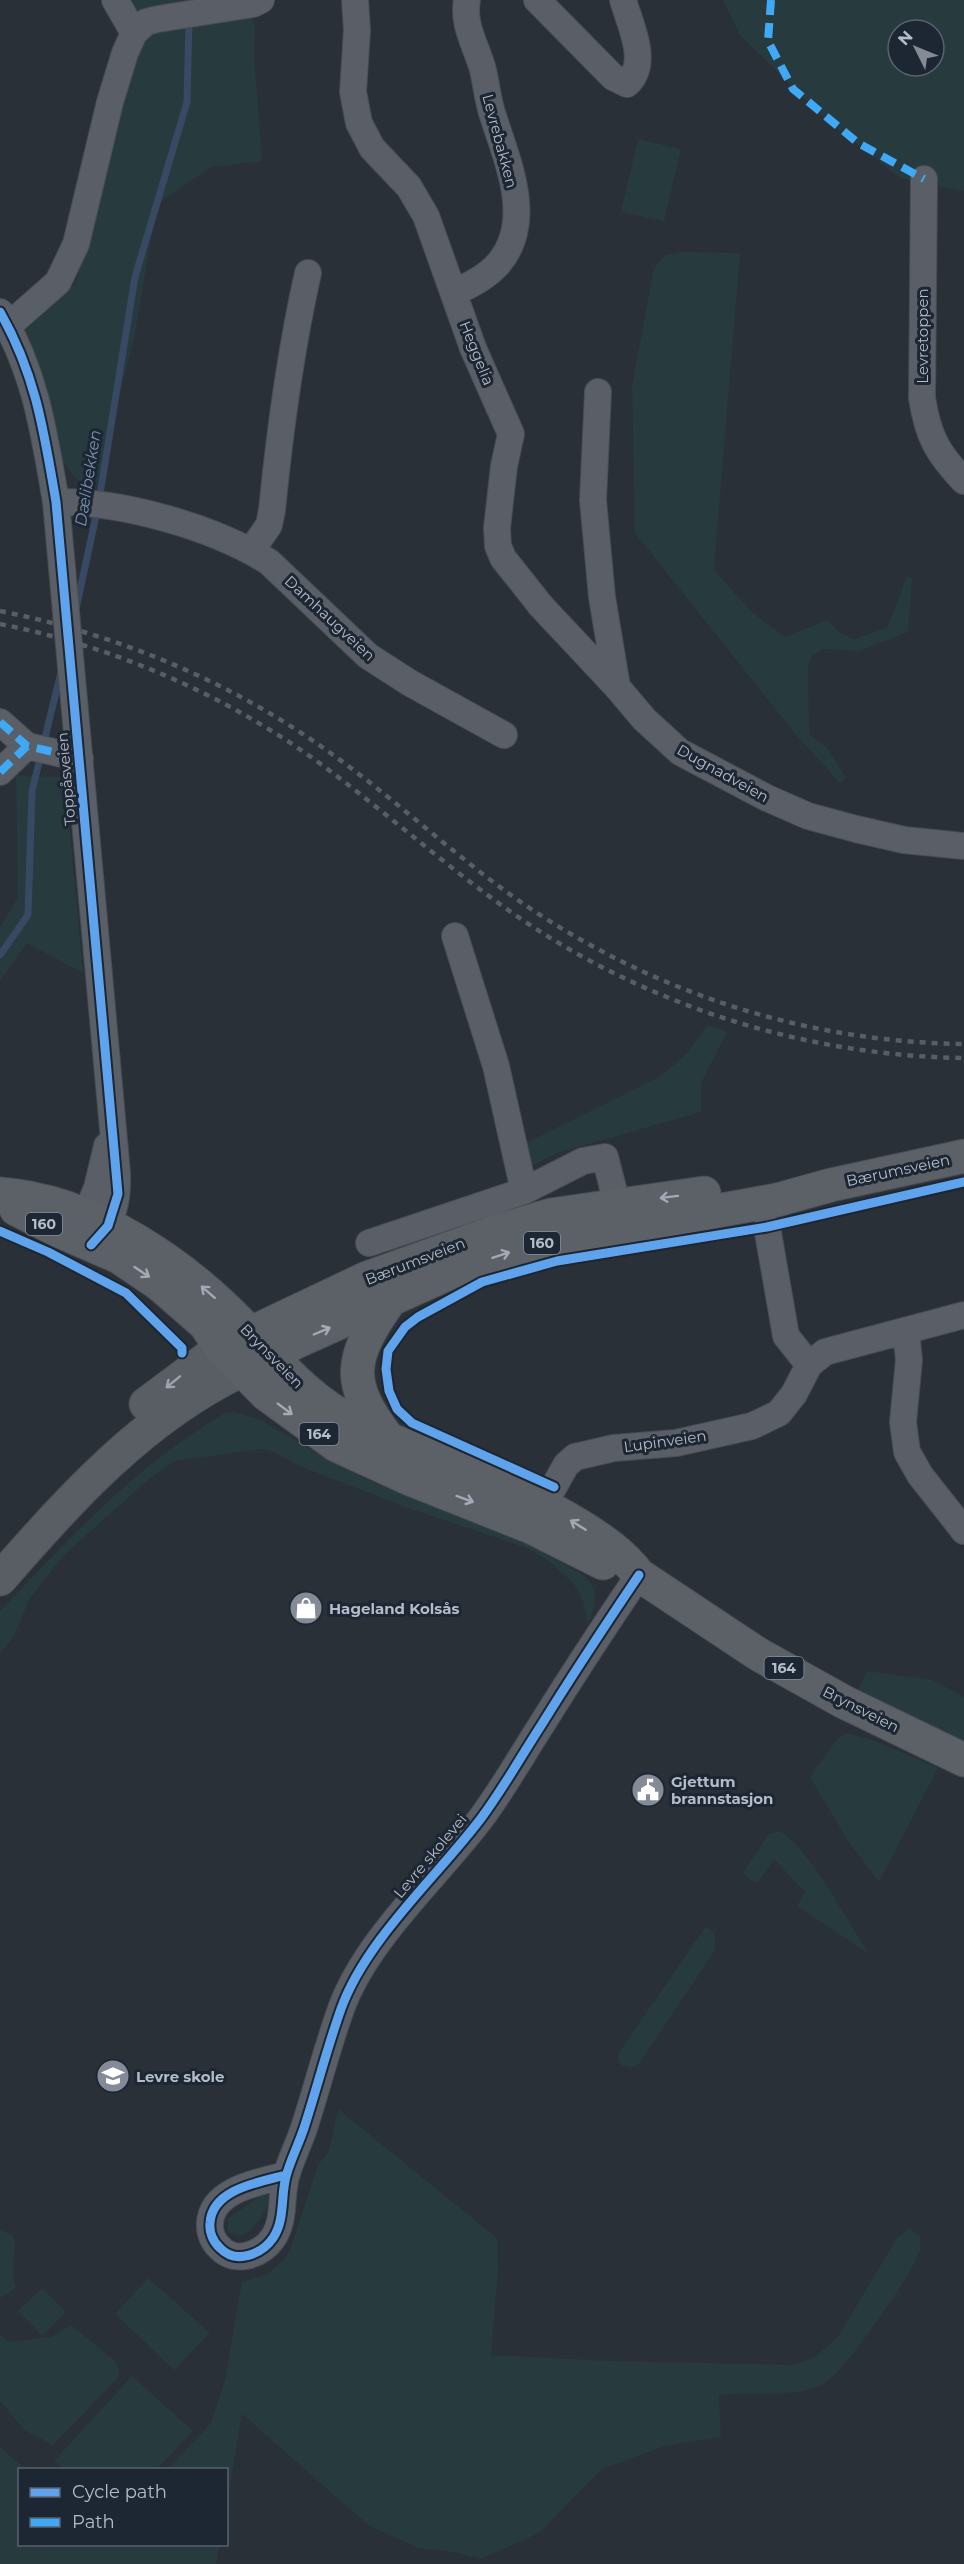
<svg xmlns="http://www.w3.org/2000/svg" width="964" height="2564" font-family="Montserrat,sans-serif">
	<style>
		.green { fill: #273a3e; fill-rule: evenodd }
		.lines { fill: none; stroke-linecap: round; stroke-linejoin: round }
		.stream { stroke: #384963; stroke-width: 7 }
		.street-casing { stroke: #484c53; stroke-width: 28 }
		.secondary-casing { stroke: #484c53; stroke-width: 35 }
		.primary-casing { stroke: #484c55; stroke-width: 35 }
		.street { stroke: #5a5e66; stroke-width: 26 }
		.secondary { stroke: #595d64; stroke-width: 33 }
		.primary { stroke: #5c6168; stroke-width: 33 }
		.rail { stroke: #595d64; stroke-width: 4.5; stroke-dasharray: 6 6; stroke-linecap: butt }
		.quiet { stroke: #3fa9f5; stroke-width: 8; stroke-dasharray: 15 8; stroke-linecap: butt }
		.cycleway-casing { stroke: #1d2633; stroke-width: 13 }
		.cycleway { stroke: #60a3ed; stroke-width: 9 }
		.oneway { stroke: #a2aab6 }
		.oneway2 { stroke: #9da4b0 }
		.labels { text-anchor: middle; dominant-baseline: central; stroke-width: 6; stroke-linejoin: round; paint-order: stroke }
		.shield { fill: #1d2633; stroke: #878f9c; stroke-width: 1.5 }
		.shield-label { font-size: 14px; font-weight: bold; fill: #b4bcc9 }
		.street-label { font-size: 15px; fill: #b4bcc9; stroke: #1d2633 }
		.poi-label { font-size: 15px; font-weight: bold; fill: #b4bcc9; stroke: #1d2633; text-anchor: start }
		.water-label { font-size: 16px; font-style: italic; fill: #7c92b1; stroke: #1d2633 }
	</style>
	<rect width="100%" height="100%" fill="#2a3038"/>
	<!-- green -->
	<path class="green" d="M128 0H247L255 27 254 54 262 161 211 167 157 204 135 333 95 492 74 477 63 461 25 331 76 283 138 13Z
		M723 0H964V191L900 178 822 116 740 35ZM898 30H934V66H898Z
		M638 139 681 149 664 221 621 212Z
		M680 252 740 253 714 570 751 611 785 637 827 620 838 631 853 639 887 628 907 577 912 578 908 632 860 651 824 649 812 656 808 668 809 734 827 748 846 778 840 783 797 736 635 533 632 385 654 268 665 255Z
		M16 776 65 777 83 973 27 943 0 981V927L18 897Z
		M707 1025 727 1032 701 1083V1112L557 1153 524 1170 522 1145 661 1076 688 1052Z
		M233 1412 261 1420 320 1455 374 1483 511 1536 579 1572C602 1588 596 1601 588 1624L583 1601 574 1584 549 1561 527 1548 403 1506 297 1465 272 1451 261 1449 175 1461 149 1479 64 1555 30 1598 14 1636 0 1654V1611C68 1539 139 1463 225 1413Z
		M867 1671 933 1680 964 1697V1741L858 1690Z
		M847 1733 873 1740 938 1768 879 1882 848 1841 811 1779 813 1772 839 1737Z
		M778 1831C801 1835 853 1930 869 1954L797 1906 805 1892 774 1859 758 1883 751 1880 743 1873 768 1835Z
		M708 1928 715 1933V1949L706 1964 639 2064 632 2067 621 2065 618 2058 620 2051 704 1929Z
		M338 2109 497 2238 498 2269 491 2355 609 2361 793 2365 815 2357 838 2337 897 2238 909 2228 920 2236C920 2240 921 2246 920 2250 915 2271 842 2375 824 2384 792 2399 753 2391 719 2395L721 2437 665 2446 602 2469 539 2533 481 2559 447 2551 418 2548 368 2525 242 2414 227 2501 226 2470 168 2469 211 2423 225 2380 242 2282 266 2275 282 2262 290 2250 318 2165 329 2151Z
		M267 2191 270 2192 272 2200C263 2214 247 2248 228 2231L227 2219Z
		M0 2230 12 2235 15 2240 13 2278 16 2288 0 2298Z
		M148 2278 210 2333 174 2370 115 2314Z
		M42 2288 66 2312 42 2336 18 2311Z
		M71 2325 115 2361 119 2368 118 2378 53 2445 24 2430 0 2401V2334L8 2342 51 2337Z
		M132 2376 193 2431 157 2469H63L54 2461Z
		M0 2447 25 2469 20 2470V2544L219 2545 216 2564H0Z"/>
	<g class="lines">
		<!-- stream -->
		<path class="stream" d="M99 500 135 277 187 102 189 21
			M76 609 97 511
			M0 955 28 915 32 791 61 672"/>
		<defs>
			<path id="street" d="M115 0 134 33
				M355 0 357 30 353 92 359 123 372 148 409 187 426 216 473 348 511 434 504 466 497 528 498 546 503 558 541 606 617 687
				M537 0 613 77 627 84C650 63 630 25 623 0
				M924 179 922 398C928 436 937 453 964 481
				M454 293C470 285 487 277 499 263 534 221 508 163 494 119 488 103 487 87 483 70 477 47 462 25 467 0
				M0 312C36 375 44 432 56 502L117 1173C118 1198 114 1220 97 1238
				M8 326 58 282 76 244 110 102 125 53 134 33 146 22 158 19 253 4 261 0
				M598 392 593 500 602 597 617 687 644 719 680 752 767 798 808 816 856 829 904 840 964 846
				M56 502C121 501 214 527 269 562L368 656 410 683 504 735
				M251 551 269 525 272 510C280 429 290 353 308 273
				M0 722 27 746 80 758
				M0 772 27 746
				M455 936 496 1066 524 1191
				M767 1227 786 1336 809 1365
				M88 1232 85 1216 97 1188 107 1146
				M369 1243 524 1191 583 1161 605 1157 622 1223
				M906 1331 909 1360 903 1422 907 1452 920 1475 964 1531
				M534 1522 566 1465 575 1457 614 1448 676 1443 752 1426 779 1413 794 1394 809 1365 825 1352 964 1315
				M286 2175C260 2182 212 2189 210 2223 209 2232 213 2242 220 2248 236 2265 262 2254 273 2238 286 2219 280 2193 287 2173 292 2157 299 2143 304 2128 317 2088 327 2048 341 2009 366 1939 438 1876 482 1817 504 1787 522 1755 542 1724 573 1674 606 1624 639 1575"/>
			<path id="secondary" d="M146 1404 221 1348
				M0 1579C71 1498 143 1417 242 1370"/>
			<path id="primary" d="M0 1194C94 1201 185 1264 248 1331 281 1366 310 1401 354 1423 429 1460 509 1482 580 1526 604 1541 622 1553 639 1575L758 1654 844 1702 964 1760
				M16 1209 57 1230 119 1257 159 1284 205 1324 221 1348 266 1394 336 1445 410 1479 531 1527 603 1563
				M230 1343 367 1278 500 1230 551 1215 704 1193
				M242 1370 296 1342 465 1266 531 1245 777 1200 831 1185 964 1156
				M387 1437C345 1382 350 1358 388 1303"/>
		</defs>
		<!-- street casing -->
		<use href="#street" class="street-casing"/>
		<!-- secondary casing -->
		<use href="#secondary" class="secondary-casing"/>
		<!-- primary casing -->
		<use href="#primary" class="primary-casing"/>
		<!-- street -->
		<use href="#street" class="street"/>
		<!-- secondary -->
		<use href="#secondary" class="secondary"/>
		<!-- primary -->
		<use href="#primary" class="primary"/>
		<!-- rail -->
		<path class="rail" d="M0 611C115 634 225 679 322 747 394 797 458 860 531 909 660 995 809 1042 964 1044
			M0 624C111 646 219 692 311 757 396 818 472 892 562 945 684 1017 823 1056 964 1058"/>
		<!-- quiet -->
		<path class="quiet" d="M771 0 768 41 793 89 858 143 924 179
			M0 722 27 746 80 758
			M0 772 27 746"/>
		<defs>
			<path id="cycleway" d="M0 312C36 375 44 432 56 502L118 1194 108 1226 91 1245
				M0 1231 48 1252 126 1293 182 1348V1353
				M554 1487 412 1423 397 1409 389 1391 386 1369 388 1351 405 1327 418 1317 482 1282 557 1261 767 1227 964 1182
				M286 2175C260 2182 212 2189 210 2223 209 2232 213 2242 220 2248 236 2265 262 2254 273 2238 286 2219 280 2193 287 2173 292 2157 299 2143 304 2128 317 2088 327 2048 341 2009 366 1939 438 1876 482 1817 504 1787 522 1755 542 1724 573 1674 606 1624 639 1575"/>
		</defs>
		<!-- cycleway casing -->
		<use href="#cycleway" class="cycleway-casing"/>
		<!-- cycleway -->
		<use href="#cycleway" class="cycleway"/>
	</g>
	<!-- one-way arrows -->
	<defs><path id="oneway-shaft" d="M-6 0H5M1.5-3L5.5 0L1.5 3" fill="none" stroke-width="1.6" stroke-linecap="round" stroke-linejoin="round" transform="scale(1.5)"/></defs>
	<g class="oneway">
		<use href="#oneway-shaft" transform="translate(669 1197) rotate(173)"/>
		<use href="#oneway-shaft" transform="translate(501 1255) rotate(-18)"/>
		<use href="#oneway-shaft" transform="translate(142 1272) rotate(34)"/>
		<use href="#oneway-shaft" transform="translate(208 1292) rotate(-139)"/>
		<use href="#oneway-shaft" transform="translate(322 1331) rotate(-23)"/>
		<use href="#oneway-shaft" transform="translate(285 1409) rotate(37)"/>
		<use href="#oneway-shaft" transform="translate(465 1499) rotate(20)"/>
		<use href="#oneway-shaft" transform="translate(578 1525) rotate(-148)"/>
	</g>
	<use class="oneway2" href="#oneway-shaft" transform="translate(173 1382) rotate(141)"/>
	<!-- icons -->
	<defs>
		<symbol id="shop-disc" viewBox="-11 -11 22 22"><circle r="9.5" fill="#848b96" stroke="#1d2633"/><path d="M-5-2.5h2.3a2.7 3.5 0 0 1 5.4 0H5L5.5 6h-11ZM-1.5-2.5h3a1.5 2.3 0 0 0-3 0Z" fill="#fff"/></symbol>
		<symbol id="civic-disc" viewBox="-11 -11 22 22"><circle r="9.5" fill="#848b96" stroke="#1d2633"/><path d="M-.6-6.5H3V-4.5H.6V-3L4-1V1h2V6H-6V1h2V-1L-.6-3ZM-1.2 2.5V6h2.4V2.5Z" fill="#fff"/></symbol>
		<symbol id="school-disc" viewBox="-11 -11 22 22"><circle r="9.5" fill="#848b96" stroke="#1d2633"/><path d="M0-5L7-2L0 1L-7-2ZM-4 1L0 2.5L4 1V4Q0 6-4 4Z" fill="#fff"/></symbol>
	</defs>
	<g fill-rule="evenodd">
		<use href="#shop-disc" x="287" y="1589" width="38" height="38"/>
		<use href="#civic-disc" x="629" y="1771" width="38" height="38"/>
		<use href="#school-disc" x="94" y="2057" width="38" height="38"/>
	</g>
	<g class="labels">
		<!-- shield labels -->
		<g class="shield">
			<rect x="26" y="1213" width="36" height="22" rx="4.5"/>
			<rect x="524" y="1232" width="36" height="22" rx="4.5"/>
			<rect x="299.5" y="1423" width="39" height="22" rx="4.5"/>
			<rect x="764.5" y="1657" width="39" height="22" rx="4.5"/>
		</g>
		<g class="shield-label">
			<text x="44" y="1224">160</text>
			<text x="542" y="1243">160</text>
			<text x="319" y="1434">164</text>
			<text x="784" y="1668">164</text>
		</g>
		<!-- street labels -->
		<g class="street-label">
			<text transform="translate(500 141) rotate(75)">Levrebakken</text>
			<text transform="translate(922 336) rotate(-90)">Levretoppen</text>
			<text transform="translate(477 353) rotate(68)">Heggelia</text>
			<text transform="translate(330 618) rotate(43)">Damhaugveien</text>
			<text transform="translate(723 773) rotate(29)">Dugnadveien</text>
			<text transform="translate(66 779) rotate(-95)">Toppåsveien</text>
			<text transform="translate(898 1170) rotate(-12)">Bærumsveien</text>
			<text transform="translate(415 1261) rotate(-21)">Bærumsveien</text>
			<text transform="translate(272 1356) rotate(46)">Brynsveien</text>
			<text transform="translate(665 1441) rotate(-8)">Lupinveien</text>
			<text transform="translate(861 1709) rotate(27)">Brynsveien</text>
			<text transform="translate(430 1856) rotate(-50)">Levre skolevei</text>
		</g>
		<!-- poi labels -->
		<g class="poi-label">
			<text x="329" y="1608">Hageland Kolsås</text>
			<text x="671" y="1781">Gjettum<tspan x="671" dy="17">brannstasjon</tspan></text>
			<text x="136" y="2076">Levre skole</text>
		</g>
		<!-- water labels -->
		<g class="water-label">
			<text transform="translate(88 478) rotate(-81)">Dælibekken</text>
		</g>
	</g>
	<!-- legend -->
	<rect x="18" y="2468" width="210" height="78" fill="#1d2633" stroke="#59626f" stroke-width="1.5"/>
	<rect x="30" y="2488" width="30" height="9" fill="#60a3ed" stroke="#59626f" stroke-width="1.5"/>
	<text x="72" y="2498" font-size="18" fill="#b4bcc9">Cycle path</text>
	<rect x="30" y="2518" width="30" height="9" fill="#3fa9f5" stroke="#59626f" stroke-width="1.5"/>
	<text x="72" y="2528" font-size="18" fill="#b4bcc9">Path</text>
	<!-- north arrow -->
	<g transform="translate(916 48) rotate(313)"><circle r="28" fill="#1d2633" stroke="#59626f" stroke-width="1.5"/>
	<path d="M0-4.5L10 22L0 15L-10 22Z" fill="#848b96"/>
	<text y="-9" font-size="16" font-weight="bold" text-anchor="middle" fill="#b4bcc9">N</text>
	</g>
</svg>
